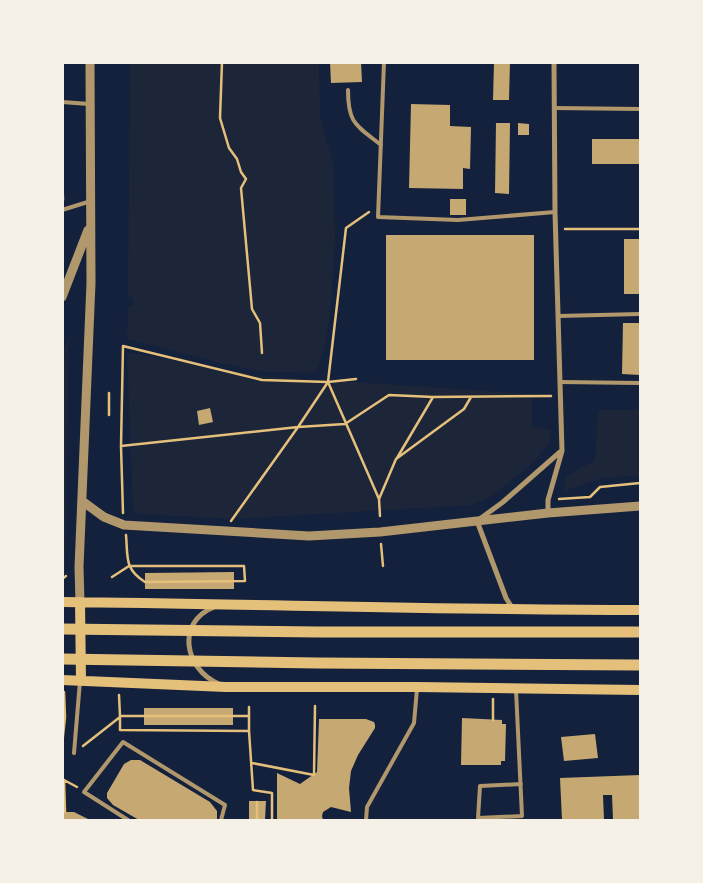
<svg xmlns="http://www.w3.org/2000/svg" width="703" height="883" font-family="'Open Sans',sans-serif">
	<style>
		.green { fill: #1d2539 }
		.building { fill: #c6a872 }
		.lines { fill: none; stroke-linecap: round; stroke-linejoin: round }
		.path { stroke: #e5c07b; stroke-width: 2.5 }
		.service { stroke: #b1986c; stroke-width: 4 }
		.minor { stroke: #b1986c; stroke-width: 5 }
		.tertiary { stroke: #b1986c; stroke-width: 9 }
		.secondary { stroke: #e5c07b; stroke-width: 10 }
		.primary { stroke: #e5c07b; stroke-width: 11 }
	</style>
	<rect width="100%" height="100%" fill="#14213d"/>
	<!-- green -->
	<path class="green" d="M130 63H319L320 117 333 163 335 238 331 304 326 341 316 373 265 372 216 362 127 339 128 307 133 306V297H128Z
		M68 340 69 341 65 574 63 576 62 353Z
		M127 352 260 376 532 394V428L551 429 550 441 536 460 491 497 470 505 235 519 139 514 133 510Z
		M598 410H640V475L603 478 563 491 566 477 595 460Z"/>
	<!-- building -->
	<path class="building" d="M330 62H361L362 82 331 83Z
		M494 62H510L509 100H493Z
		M411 104 450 105V126L471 127 470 169 463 168V189L409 188Z
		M496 123H510L509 194 495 193Z
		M518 123 529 124V135H518Z
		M592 139H640V164H592Z
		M450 199H466V215H450Z
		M386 235H534V360H386Z
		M624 239H640V294H624Z
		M623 323H640V375L622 374Z
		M210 408 213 422 199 425 197 411Z
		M234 572V589H145V573Z
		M144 708H233V725H144Z
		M462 718 502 720V724H506L505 761H501V765H461Z
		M319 719H366L374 722 375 725V728L358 755 351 771 349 788 351 812 331 807 323 812 322 816 323 820H277V773L300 784 317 772Z
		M595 734 598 758 564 761 561 737Z
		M131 760H140L210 802 217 811V820H139L113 805 107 798V793L124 764Z
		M640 775V820H613L612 795H603L604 820H562L560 778Z
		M249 801H266L265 820H249Z
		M62 812H74L90 820H62Z"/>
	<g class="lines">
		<!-- path -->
		<path class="path" d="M222 62 220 118 229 148 237 159 241 172 246 179 241 188 252 309 260 323 262 353
			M62 169 63 200
			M565 229H640
			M328 382 379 499 380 516
			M109 415V393
			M121 446 298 427 345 424 389 395 433 397 551 396
			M397 458 433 397
			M379 499 396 459 464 409 471 397
			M559 499 590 497 600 487 640 483
			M123 513 121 446 123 346 262 380 328 382 356 379
			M231 521 298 427 328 382 346 228 369 212
			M381 544 383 566
			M112 577 129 566H244L245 581 145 582C124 569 128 557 126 535
			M62 579 66 576
			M119 695 120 716H249V707
			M120 716V730
			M493 720V699
			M120 730 249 731V716
			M249 731 253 790 272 793V820
			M62 745 65 717 64 692
			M83 746 120 717
			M252 763 314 775 315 706
			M64 780 65 812
			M64 780 77 787
			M257 820V802"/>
		<!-- service -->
		<path class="service" d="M384 62 378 217 458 220 555 212
			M348 90C348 124 356 125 381 145
			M62 102 89 104
			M554 108 640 109
			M62 210 91 201
			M558 316 640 314
			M560 382 640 383
			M516 690 522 816 478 818 480 786 521 784
			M74 753 80 681
			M128 820 84 792 123 742 225 805 221 820
			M366 820 367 807 414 723 417 689"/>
		<!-- minor -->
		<path class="minor" d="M548 513V500L562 451 555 212 554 62
			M214 607C176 622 184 669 219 684
			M513 609 506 598 477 521 503 502 560 452"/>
		<!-- tertiary -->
		<path class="tertiary" d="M62 297 88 230
			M82 501 104 517 124 525 309 536 380 532 548 513 640 506
			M80 602 79 567 91 283 90 62"/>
		<!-- secondary -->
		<path class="secondary" d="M62 602C255 604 448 610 640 610
			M80 602 81 680
			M62 680 226 687H417L640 690"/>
		<!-- primary -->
		<path class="primary" d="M62 629 318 632H640
			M62 659 317 663 640 665"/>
	</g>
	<!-- border -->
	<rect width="703" height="883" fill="none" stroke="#f6f1e7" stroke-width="128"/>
</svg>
